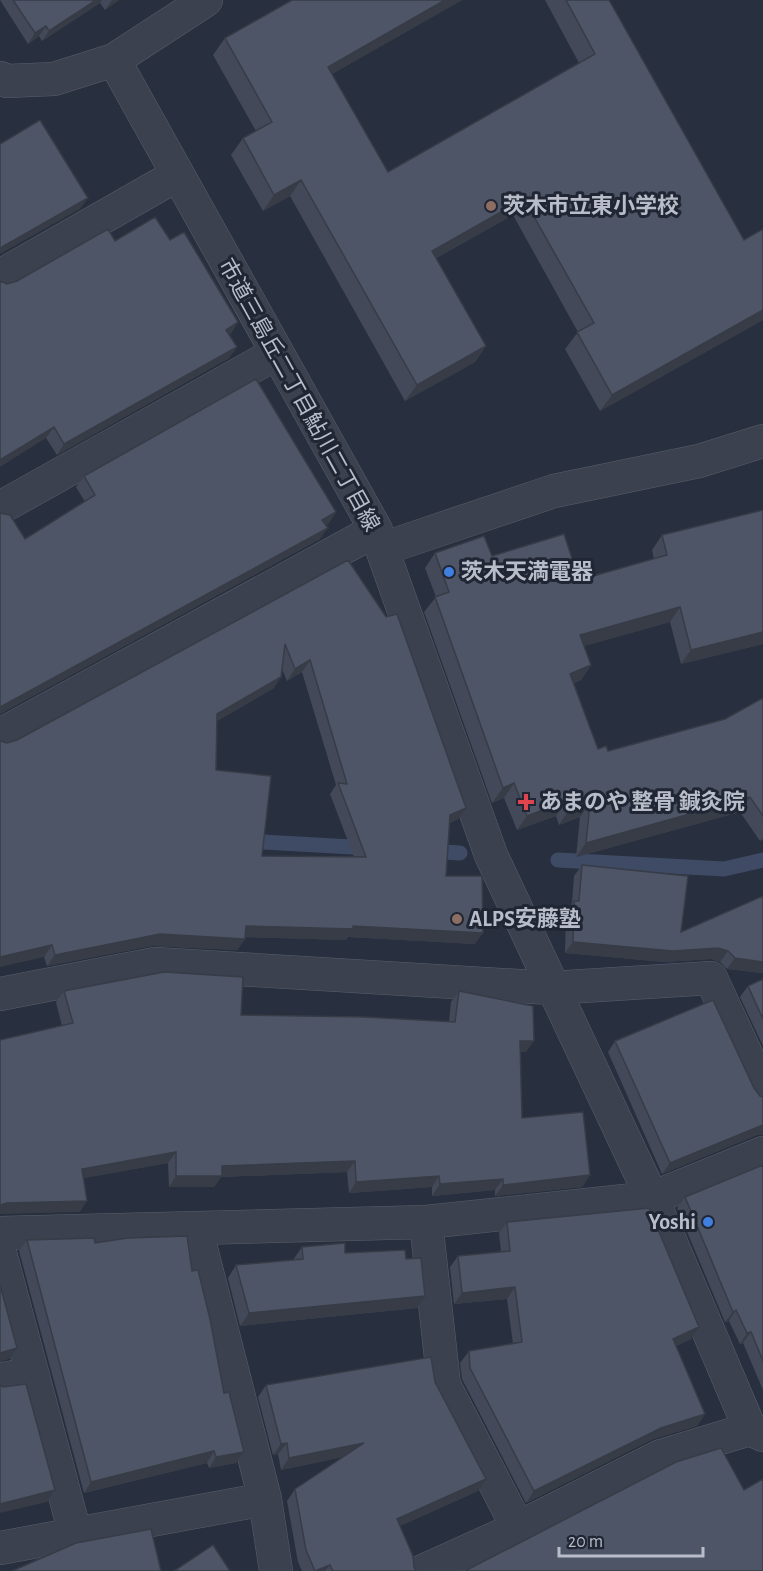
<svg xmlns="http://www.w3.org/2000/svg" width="763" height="1571" font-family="'Alegreya Sans','Noto Sans JP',sans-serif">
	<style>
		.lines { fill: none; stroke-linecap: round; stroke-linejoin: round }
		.stream { stroke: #3f4b65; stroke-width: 15 }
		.minor-casing { stroke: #595f6c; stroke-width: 34 }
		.minor { stroke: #3b414e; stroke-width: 33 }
		.wall { fill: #434958; fill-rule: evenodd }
		.shaded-wall { fill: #373c47 }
		.building { fill: #4e5566; stroke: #373c47; stroke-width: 1.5; fill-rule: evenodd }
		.education-dot { fill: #8d6e63; stroke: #202633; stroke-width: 2 }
		.shop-dot { fill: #3f7fe0; stroke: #202633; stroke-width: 2 }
		.health-dot { fill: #e0444e; stroke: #202633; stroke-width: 2 }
		.labels { text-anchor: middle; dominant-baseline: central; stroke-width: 6; stroke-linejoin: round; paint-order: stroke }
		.poi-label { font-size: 22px; font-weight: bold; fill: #b8bdc9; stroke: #202633; text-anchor: start }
		.street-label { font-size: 22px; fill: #b8bdc9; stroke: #202633 }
	</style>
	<rect width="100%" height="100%" fill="#282f3e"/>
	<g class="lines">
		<!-- stream -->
		<path class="stream" d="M245 841 370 848
			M427 851 460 853
			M558 860 724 869 763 860"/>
		<defs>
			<path id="minor" d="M114 60 206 0
				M0 78 7 81 54 79 114 60 376 530 382 549 554 491 699 461 763 441
				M0 276 177 175
				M0 508 277 353
				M382 549 491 855 652 1198 750 1429 763 1435
				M0 735 376 530
				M0 994 155 964 551 988 711 978 763 1091
				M426 1222 444 1385 518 1528
				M196 1229 265 1499 276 1571
				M0 1233 426 1222 652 1198 763 1153
				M0 1253 75 1533
				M0 1380 32 1373
				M0 1548 265 1499
				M423 1571 518 1528 661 1456 750 1429"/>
		</defs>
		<!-- minor casing -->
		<use href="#minor" class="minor-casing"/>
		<!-- minor -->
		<use href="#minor" class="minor"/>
	</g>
	<!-- wall -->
	<path class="wall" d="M0 0H119L105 10 100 3 42 41 39 36 28 44Z
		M462 0 332 74 388 172 579 63 545 0H609L744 240 763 229V320L600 411 565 349 578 332 513 215 436 258 486 346 475 362 405 401 290 196 263 211 231 155 243 138 256 131 213 55 225 38Z
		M170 240 238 322 229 335 237 347 229 358 57 455 46 438 7 284 17 281 115 241Z
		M84 476 336 512 328 524 326 525 320 539 0 714V513L25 539 85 502 76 487Z
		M763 510V644L681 664 670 622 584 646 591 665 581 680 574 683 598 749 608 751 725 719 763 698V839L760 841 740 812 576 857 580 817 559 825 556 816 517 830 504 798 492 803 424 612 436 597 425 568 435 553 492 556 579 580 654 559 652 550 662 535Z
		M348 560 458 819 450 823 446 876 475 944 348 937 346 940 245 937V939L237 950 152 946 47 966 44 957 7 743 17 740ZM282 669 287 681 302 672 336 785 330 794 354 857 262 856 216 770 217 721 274 688Z
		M582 865 681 932 763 896V973L727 969 720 962 711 959 665 962 565 953 566 912 572 903 574 876Z
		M763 979V1046L740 997 748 986Z
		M64 991 241 1015 449 1022 451 1002 459 991 526 1052H520L522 1118 590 1175 582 1187 495 1196V1190L432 1196V1187L349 1193 347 1172 221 1177 214 1187H169L168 1163 83 1178 80 1212 62 1026 56 1002Z
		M615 1041 754 1088 760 1096 757 1135 662 1174 608 1052Z
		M763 1165V1390L743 1343 740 1344 729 1321 725 1322 677 1208 685 1197Z
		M507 1222 691 1339 676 1346 705 1414 697 1426 653 1439 526 1503 462 1379 460 1363 469 1351 513 1344 507 1299 454 1304 450 1267 458 1256 501 1252 499 1233Z
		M27 1240 95 1243 192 1271 224 1393 244 1452 236 1463 209 1468 207 1463 84 1493 19 1251Z
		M302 1247 406 1259 425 1296 417 1308 240 1326 228 1278 236 1265 293 1260Z
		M435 1382 478 1491 400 1526 414 1567 416 1571H302L298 1562 287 1501 295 1489 343 1457 281 1470 278 1454 273 1455 258 1397 266 1385Z"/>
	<!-- shaded-wall -->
	<path class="shaded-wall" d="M96 0H102L100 3 42 41 49 31Z
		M112 0H119L105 10Z
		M445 0H462L316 83 328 67Z
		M46 26 39 36 28 44 35 33Z
		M301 180 290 196 263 211 274 195Z
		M88 198 80 209 0 254V248Z
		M524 199 513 215 421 267 432 251Z
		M763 310V320L600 411 612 395Z
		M238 322 231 334 219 341 226 330Z
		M486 346 475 362 405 401 417 385Z
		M237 347 229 358 57 455 64 444Z
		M54 427 46 438 0 467V460Z
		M336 512 328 524 315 531 322 520Z
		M328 528 320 539 0 714V707Z
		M680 607 670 622 570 650 580 635Z
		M763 632V644L681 664 691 650Z
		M310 660 302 672 287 681 295 669Z
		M591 665 581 680 560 688 570 674Z
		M281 677 274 688 209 726 217 714Z
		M514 783 504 798 492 803 503 788Z
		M750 797 740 812 576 857 586 843Z
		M566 801 556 816 517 830 527 816Z
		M590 803 580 817 559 825 569 810Z
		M466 808 458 819 442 826 450 815Z
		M246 926H353L483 933 475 944 348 937 346 940 238 937Z
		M160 934 245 939 237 950 152 946 47 966 55 955Z
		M573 942 718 948 728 951 720 962 711 959 665 962 565 953Z
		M52 945 44 957 0 967V957Z
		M735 958 763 962V973L727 969Z
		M520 1041H534L526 1052H512Z
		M763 1125V1135H757L662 1174 670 1163Z
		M176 1152 168 1163 74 1180 82 1169Z
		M355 1161 347 1172 221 1177 214 1187H169L176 1176 222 1166Z
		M590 1175 582 1187 495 1196 503 1185Z
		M439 1176 432 1187 349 1193 356 1182Z
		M503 1179 495 1190 432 1196 440 1184Z
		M87 1201 80 1212 0 1214V1205L7 1203Z
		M515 1287 507 1299 454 1304 462 1293Z
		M425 1296 417 1308 240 1326 249 1313Z
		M736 1310 729 1321 725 1322 733 1312Z
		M699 1327 691 1339 665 1351 673 1339Z
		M751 1332 743 1343 740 1344 747 1333Z
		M17 1348 9 1359 0 1362V1353Z
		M705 1414 697 1426 653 1439 526 1503 534 1491 661 1428Z
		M287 1443 278 1454 273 1455 281 1444Z
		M364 1443 356 1454 281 1470 289 1458Z
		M214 1451 207 1463 84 1493 91 1482Z
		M244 1452 236 1463 209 1468 216 1457Z
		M486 1479 478 1491 389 1531 397 1519Z
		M55 1490 47 1502 0 1513V1504Z
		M330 1565 325 1571H315Z"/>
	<!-- building -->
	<path class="building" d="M13 0H96L49 31 46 26 35 33Z
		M292 0H445L328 67 388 172 595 54 566 0H609L744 240 763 229V310L612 395 577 332 594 323 524 199 432 251 486 346 417 385 301 180 274 195 243 138 272 122 225 38Z
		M40 120 88 198 0 248V144Z
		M155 217 170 240 184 232 238 322 226 330 237 347 64 444 54 427 0 460V281L7 284 17 281 108 229 115 241Z
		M256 379 336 512 322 520 328 528 0 707V513L10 515 25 539 95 495 84 476Z
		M763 510V632L691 650 680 607 580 635 591 665 570 674 598 749 606 746 608 751 725 719 763 698V816L750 797 586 843 590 803 569 810 566 801 527 816 514 783 503 788 435 597 449 592 435 553 484 536 492 556 564 534 579 580 667 555 662 535Z
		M348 560 386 617 397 614 466 808 450 815 446 876H482L483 933 353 926V929L246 926 245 939 160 934 55 955 52 945 0 957V741L7 743 17 740ZM285 644 295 669 310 660 347 784 338 783 366 857 262 856 271 776 216 770 217 714 281 677Z
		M582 865 688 876 681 932 763 896V962L735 958 728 951 718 948 673 951 573 942 574 901H579Z
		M164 972 243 977 241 1015 365 1017 455 1022 459 991 533 1006 534 1041H520L522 1118 583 1112 590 1175 503 1185V1179L440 1184 439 1176 356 1182 355 1161 222 1166V1176H176V1152L82 1169 87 1201 7 1203 0 1205V1040L73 1023 64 991Z
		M763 979V1019L748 986Z
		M713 1000 754 1088 760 1096 763 1097V1125L670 1163 615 1041Z
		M763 1165V1361L751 1332 747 1333 736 1310 733 1312 685 1197Z
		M649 1208 699 1327 673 1339 705 1414 661 1428 534 1491 470 1368 469 1351 522 1342 515 1287 462 1293 458 1256 510 1251 507 1222Z
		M187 1236 192 1271 198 1270 210 1319 224 1393 229 1392 244 1452 216 1457 214 1451 91 1482 27 1240 94 1238 95 1243 128 1238Z
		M345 1243V1253L405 1250 406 1259 421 1258 425 1296 249 1313 236 1265 303 1259 302 1247Z
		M0 1285 17 1348 0 1353Z
		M431 1357 435 1382 486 1479 397 1519 413 1556 414 1567 416 1571H333L330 1565 315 1571 306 1550 295 1489 364 1443 289 1458 287 1443 281 1444 266 1385Z
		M26 1384 55 1490 0 1504V1385L3 1387Z
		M721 1448 744 1490 763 1479V1571H465L676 1462Z
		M151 1529 161 1571H12L76 1543Z
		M213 1545 230 1571H174Z"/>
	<!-- markers -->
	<g class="education-dot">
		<circle cx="491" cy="206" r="6"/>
		<circle cx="457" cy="919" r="6"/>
	</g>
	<g class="shop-dot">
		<circle cx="449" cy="572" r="6"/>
		<circle cx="708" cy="1222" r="6"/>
	</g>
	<path class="health-dot" d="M523 793h6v6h6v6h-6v6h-6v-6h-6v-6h6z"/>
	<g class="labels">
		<!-- poi labels -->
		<g class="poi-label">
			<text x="503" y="206">茨木市立東小学校</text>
			<text x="461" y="572">茨木天満電器</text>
			<text x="540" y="802">あまのや 整骨 鍼灸院</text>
			<text x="469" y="919">ALPS安藤塾</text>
			<text x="696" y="1222" text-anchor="end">Yoshi</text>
		</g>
		<!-- street labels -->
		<g class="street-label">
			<text transform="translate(299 395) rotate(61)">市道三島丘二丁目鮎川二丁目線</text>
		</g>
	</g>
	<!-- scale -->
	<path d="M559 1547v9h144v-9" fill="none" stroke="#b8bdc9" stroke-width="3"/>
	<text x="568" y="1547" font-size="18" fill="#b8bdc9" stroke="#202633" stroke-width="4.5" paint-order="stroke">20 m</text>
</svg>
